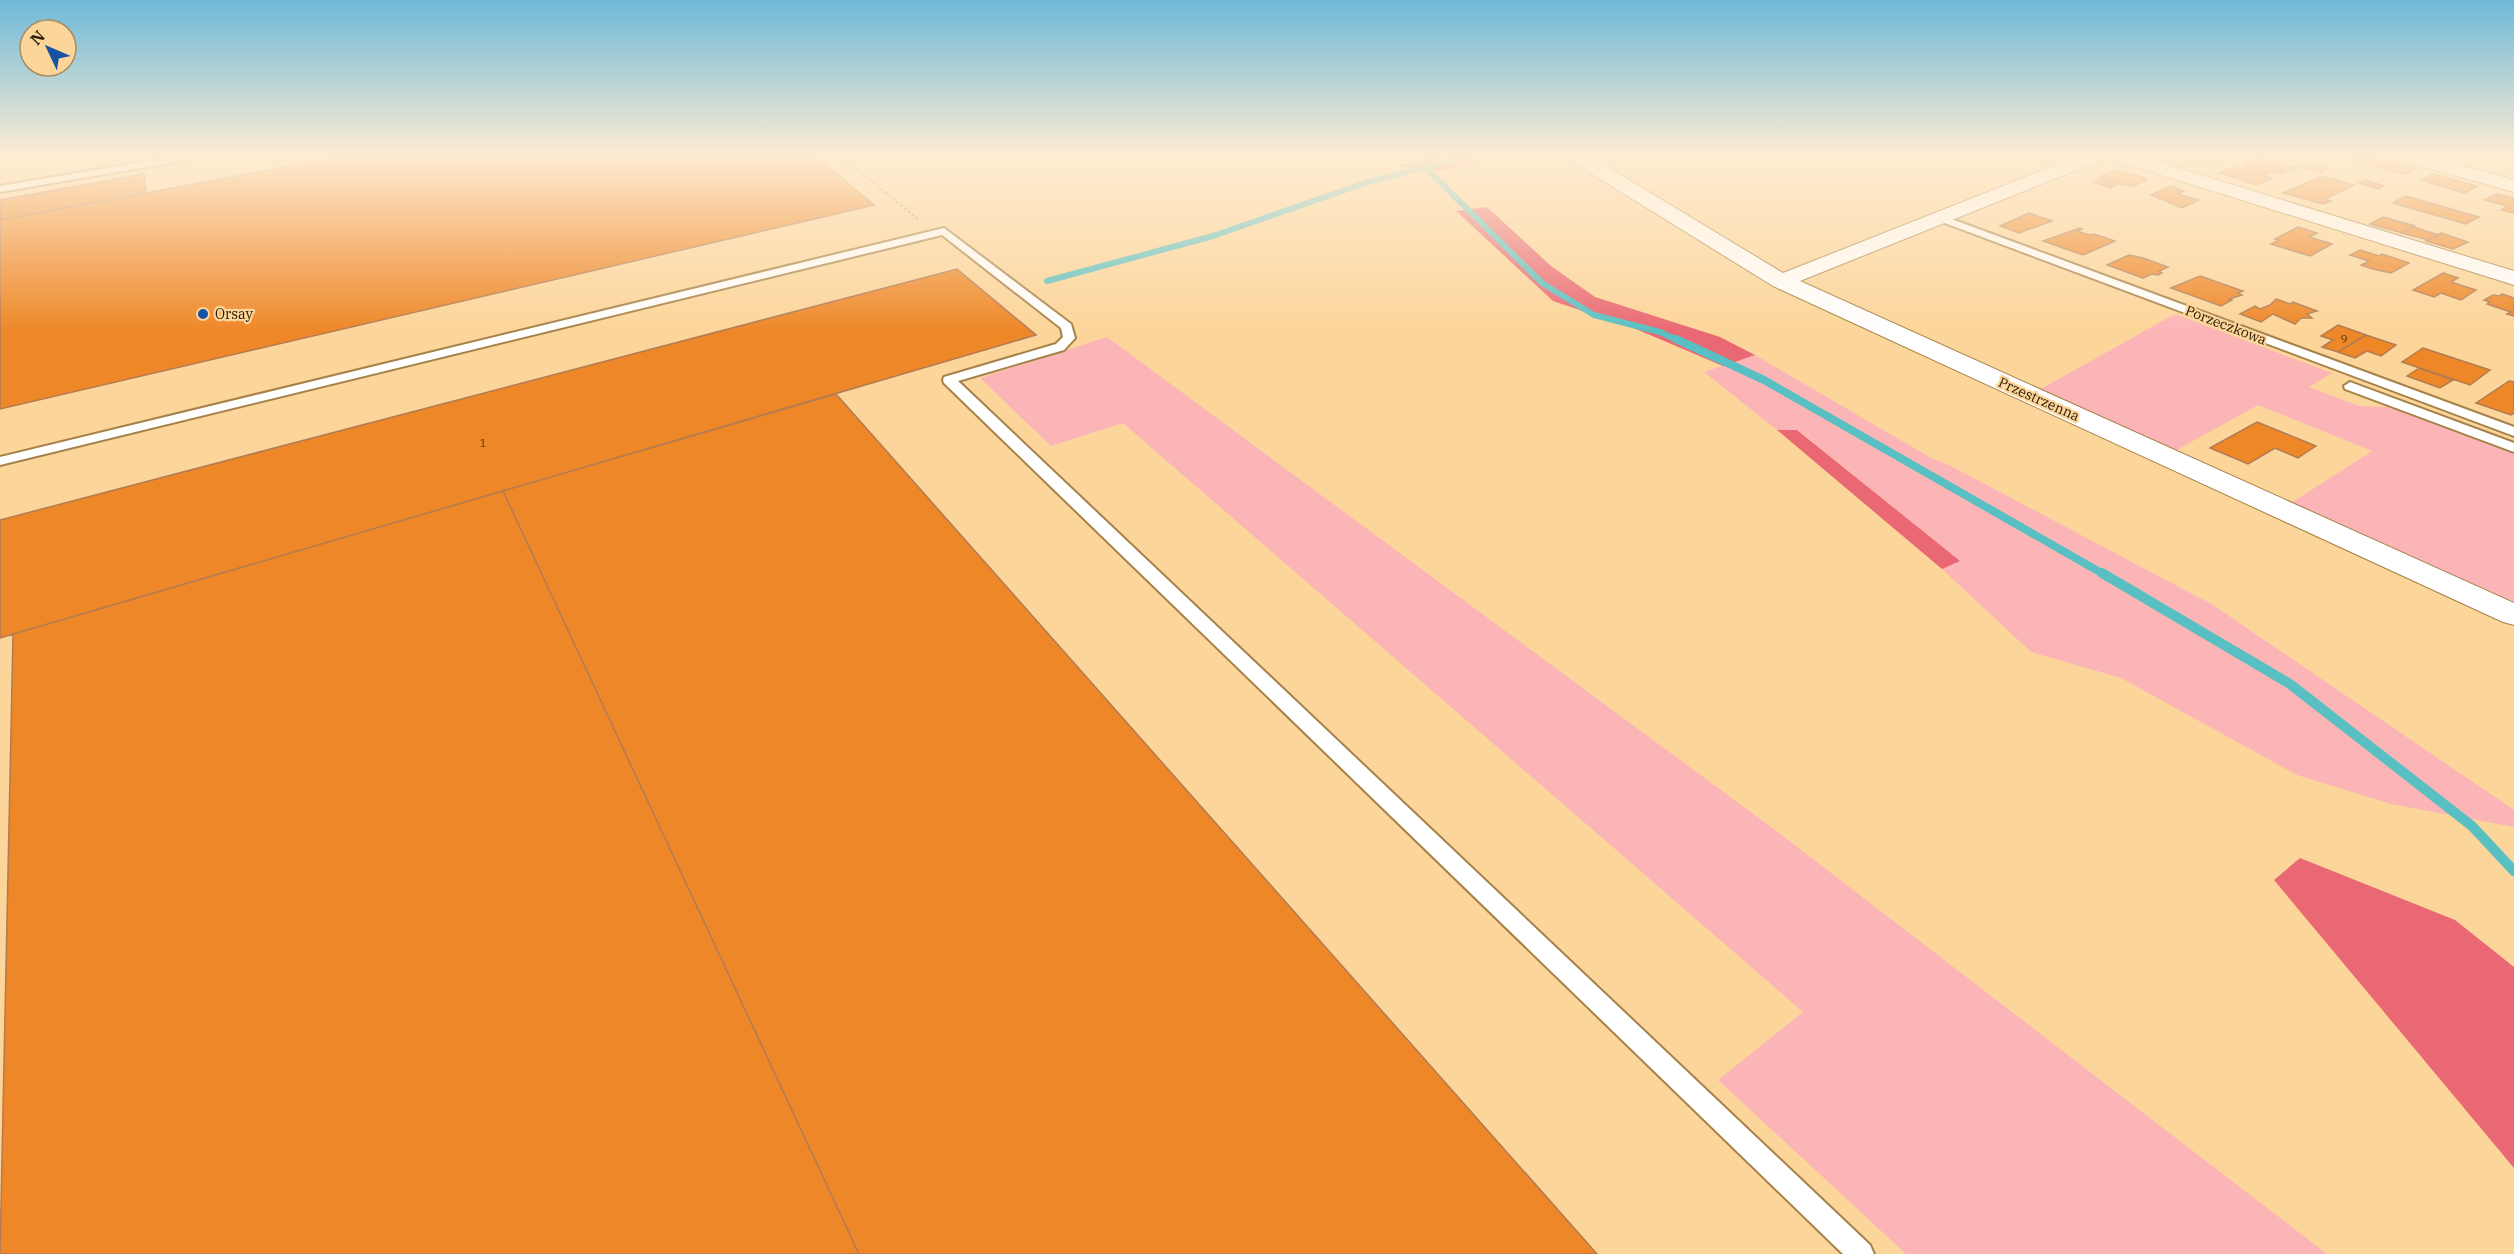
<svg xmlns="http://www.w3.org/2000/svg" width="2514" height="1254" font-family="'IBM Plex Serif',serif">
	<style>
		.built { fill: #f4c987 }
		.green { fill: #fcb5b7 }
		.forest { fill: #e96873 }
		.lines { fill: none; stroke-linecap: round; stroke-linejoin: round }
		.stream-far2 { stroke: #58c0c2; stroke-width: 6 }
		.stream-far1 { stroke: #58c0c2; stroke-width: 8 }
		.stream { stroke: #58c0c2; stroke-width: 10 }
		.building { fill: #ee8728; stroke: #b17b53; stroke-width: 1.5 }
		.lane-casing { stroke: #a68249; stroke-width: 4 }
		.street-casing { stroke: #a68249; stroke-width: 2 }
		.path { stroke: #b69768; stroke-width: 2; stroke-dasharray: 3 2; stroke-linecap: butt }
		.lane { fill: #fff; fill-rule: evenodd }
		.street { fill: #fff; fill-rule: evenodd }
		.poi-dot { fill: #1653a4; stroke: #fcd59a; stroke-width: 2 }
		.labels { text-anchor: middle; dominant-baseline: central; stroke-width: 4.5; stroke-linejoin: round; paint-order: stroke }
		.number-label { font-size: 12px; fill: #5b360d }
		.far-poi-label { font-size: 14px; fill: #2a1b04; stroke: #fcd59a; text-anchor: start }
		.far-street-label { font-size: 14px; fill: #2a1b04; stroke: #fcd59a }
	</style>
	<rect width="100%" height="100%" fill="#fcd59a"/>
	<!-- built -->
	<path class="built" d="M2137 157H2231L2190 174Z"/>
	<!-- green -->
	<path class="green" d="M2175 314 2332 373 2309 387 2359 406 2391 407 2514 454V606L2288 505 2372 451 2258 405 2173 452 2037 391Z
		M1107 337 1775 830 2327 1254H1906L1718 1080 1803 1012 1123 423 1051 446 980 378Z
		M1755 355 1931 458 1949 465 2213 605 2514 810V827L2391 804 2297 775 2121 678 2031 652 1942 569 1959 561 1798 430H1777L1704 372Z"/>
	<!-- forest -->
	<path class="forest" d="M1431 157H1486L1440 171 1398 166Z
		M1487 207 1551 266 1595 297 1720 337 1755 355 1723 366 1636 329 1553 301 1456 211Z
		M1777 430H1797L1960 561 1942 569Z
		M2300 858 2455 920 2514 967V1168L2274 880Z"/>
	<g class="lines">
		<!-- stream-far2 -->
		<path class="stream-far2" d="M1458 157 1425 167 1542 283 1594 315 1660 332 1679 341
			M1047 281 1213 236 1365 183 1425 167"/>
		<!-- stream-far1 -->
		<path class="stream-far1" d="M1676 339 1764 380 2105 575"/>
		<!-- stream -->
		<path class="stream" d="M2102 573 2290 684 2472 826 2514 871"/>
	</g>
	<!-- building -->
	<path class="building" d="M339 157H817L874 205 0 409V220Z
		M2258 157 2295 168 2280 174 2272 172 2263 176 2272 178 2257 185 2220 173 2235 167 2241 169 2250 165 2244 163Z
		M2359 157H2371L2415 169 2404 174 2352 160Z
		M2310 164 2328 169 2321 173 2302 167Z
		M2117 170 2146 178 2147 180 2133 186 2123 185 2099 177Z
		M144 174 146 193 0 220V200Z
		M2433 174 2477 186 2465 193 2420 180Z
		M2322 176 2354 185 2325 199 2331 201 2323 204 2283 193Z
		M2103 179 2119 184 2110 188 2094 182Z
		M2365 180 2384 186 2378 189 2359 183Z
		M2171 186 2184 191 2177 194 2199 200 2182 208 2151 195Z
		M2497 194 2514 198V213L2501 210 2507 206 2485 200Z
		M2406 196 2479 217 2466 224 2393 203Z
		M2029 213 2052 221 2019 233 2000 226Z
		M2383 217 2415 226 2402 233 2370 224Z
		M2298 227 2317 233 2309 237 2332 244 2310 256 2271 244 2279 240 2275 239Z
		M2413 227 2439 235 2428 240 2402 233Z
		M2080 228 2082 229 2077 231 2089 235 2094 234 2115 241 2083 255 2043 241Z
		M2441 233 2468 242 2453 249 2426 241Z
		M2360 250 2379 256 2382 254 2409 263 2391 273 2373 269 2361 265 2369 261 2350 255Z
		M2129 255 2143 258 2168 267 2159 271 2162 273 2158 275 2152 274 2143 278 2107 265Z
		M957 269 1036 335 0 638V520Z
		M2443 273 2458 278 2451 282 2476 290 2461 300 2441 293 2434 297 2413 290Z
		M2200 276 2243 291 2238 293 2242 295 2229 299 2232 300 2221 306 2171 288Z
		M2502 294 2514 298V316L2507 314 2511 312 2487 304 2490 302 2484 300 2493 295 2499 296Z
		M2276 299 2290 304 2293 302 2317 311 2307 314 2312 318H2301L2295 324 2273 314 2261 322 2240 314 2255 306 2260 309 2270 305Z
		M2338 325 2366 335 2338 352 2322 347 2333 340 2321 336Z
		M2366 335 2396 345 2381 356 2367 351 2355 358 2338 352Z
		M2423 348 2490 370 2470 385 2402 362Z
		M2419 368 2453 380 2440 388 2407 376Z
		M2509 381 2514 382V413L2511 415 2476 403Z
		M836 394 1597 1254H859L503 491Z
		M2257 422 2316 446 2298 458 2275 448 2248 464 2210 448Z
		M503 491 859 1254H0L13 634Z"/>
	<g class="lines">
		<defs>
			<path id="lane" d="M172 157H193L188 160 0 192V186Z
				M1938 214 2514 427V436L1934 219 1933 217Z
				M944 228 1071 324 1075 338 1064 350 958 381 1870 1245 1874 1254H1843L944 383 943 380 944 377 1056 344 1063 337 1061 328 942 235 0 465V457Z
				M2350 382 2514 443V452L2345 389 2344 386Z"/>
			<path id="street" d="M1569 157H1591L1783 273 2076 157H2101L2099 161 1800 281 2514 603V625L2503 622 1773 286 1571 161Z
				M2115 157H2142L2514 271V285L2117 161Z
				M2401 157H2430L2514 180V192L2403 161Z"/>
		</defs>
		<!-- lane casing -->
		<use href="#lane" class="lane-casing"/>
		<!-- street casing -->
		<use href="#street" class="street-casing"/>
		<!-- path -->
		<path class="path" d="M842 157 918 219"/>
		<!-- lane -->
		<use href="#lane" class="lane"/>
		<!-- street -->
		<use href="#street" class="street"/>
	</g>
	<!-- sky -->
	<linearGradient id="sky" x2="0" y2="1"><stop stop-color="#6eb9d9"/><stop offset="0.47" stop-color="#feecd2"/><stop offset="1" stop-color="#feecd2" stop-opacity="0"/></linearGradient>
	<rect width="2514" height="332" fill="url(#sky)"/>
	<!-- markers -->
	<circle class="poi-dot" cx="203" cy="314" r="6"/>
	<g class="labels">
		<!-- number labels -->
		<g class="number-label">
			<text x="2344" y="338">9</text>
			<text x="483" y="442">1</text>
		</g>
		<!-- far-poi labels -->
		<g class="far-poi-label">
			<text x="215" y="314">Orsay</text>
		</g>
		<!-- far-street labels -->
		<g class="far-street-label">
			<text transform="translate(2226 325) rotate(21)">Porzeczkowa</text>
			<text transform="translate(2039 399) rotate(24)">Przestrzenna</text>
		</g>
	</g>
	<!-- north arrow -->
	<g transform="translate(48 48) rotate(314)"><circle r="28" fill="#fcd59a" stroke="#a88b5e" stroke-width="1.5"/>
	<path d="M0-4.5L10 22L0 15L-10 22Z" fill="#1653a4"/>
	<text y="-9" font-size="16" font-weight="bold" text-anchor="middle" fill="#2a1b04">N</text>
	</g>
</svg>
